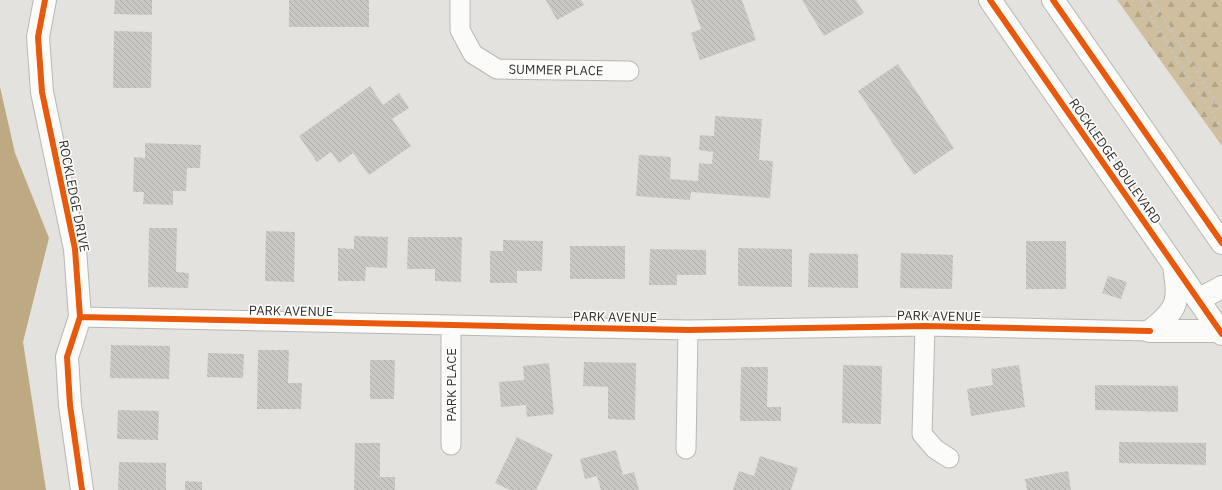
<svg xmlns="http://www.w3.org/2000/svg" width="1222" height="490" font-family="'IBM Plex Sans',sans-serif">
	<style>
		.forest { fill: url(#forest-firs) }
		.water { fill: #beaa82 }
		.building { fill: url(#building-back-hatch) }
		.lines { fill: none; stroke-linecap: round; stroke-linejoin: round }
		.street-casing { stroke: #b8b7b3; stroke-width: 21 }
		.secondary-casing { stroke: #b8b7b3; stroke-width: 24 }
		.primary-casing { stroke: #b8b7b3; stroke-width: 24 }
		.street { stroke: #fbfbfa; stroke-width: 19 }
		.secondary { stroke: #fbfbfa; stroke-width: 22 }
		.primary { stroke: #fbfbfa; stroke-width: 22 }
		.rail { stroke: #c6c6c4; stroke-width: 3; stroke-dasharray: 2 4; stroke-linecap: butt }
		.cycleway-casing { stroke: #fff; stroke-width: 8 }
		.cycleway { stroke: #e8590c; stroke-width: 6 }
		.labels { text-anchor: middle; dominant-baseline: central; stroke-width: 3; stroke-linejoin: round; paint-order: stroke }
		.street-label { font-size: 13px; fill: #32302c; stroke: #fff }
	</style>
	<defs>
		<pattern id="forest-firs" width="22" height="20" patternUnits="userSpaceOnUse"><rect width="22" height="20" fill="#cfbf9e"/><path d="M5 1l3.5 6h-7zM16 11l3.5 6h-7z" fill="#b2a488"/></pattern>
		<pattern id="building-back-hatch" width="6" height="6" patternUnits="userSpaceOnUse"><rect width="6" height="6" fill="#c9c8c4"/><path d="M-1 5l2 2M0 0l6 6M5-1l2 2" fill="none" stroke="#adaca9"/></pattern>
	</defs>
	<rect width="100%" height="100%" fill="#e4e2de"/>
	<!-- forest -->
	<path class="forest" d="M1117 0H1222V146Z"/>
	<!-- water -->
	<path class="water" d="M0 87 15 153 49 238 23 342 46 490H0Z"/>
	<!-- building -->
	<path class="building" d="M115 0H152V15L114 14Z
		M289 0H369V27H289Z
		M546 0H581L584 5 557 20Z
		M691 0H742L756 40 700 60 691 33 701 29Z
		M802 0H856L864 13 824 36Z
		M114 31 152 32 151 88H113Z
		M898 64 954 148 914 175 858 91Z
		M370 86 383 105 399 93 409 108 392 119 411 146 369 175 353 153 339 163 331 152 317 162 299 136Z
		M715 116 762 119 759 160 773 161 770 198 691 192 690 200 636 196 639 155 671 157 670 179 698 181 699 163 712 164 713 152 699 150 700 135 714 136Z
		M145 143 201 145 200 168H187L186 191H173V205L143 204 144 192H133L134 157 145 158Z
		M149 228H177L176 272 189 273 188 288 148 287Z
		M266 231 295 232 294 282 265 281Z
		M354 236 388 237 387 268 366 267 365 281H338V248L354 249Z
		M408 237H462L461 282 435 281V269H407Z
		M503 240 543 241 542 271H517V283H490V251H503Z
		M1026 241H1066V289H1026Z
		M570 246H625V279H570Z
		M738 248 792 249V287L738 286Z
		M650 249 706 250V275H677V285H649Z
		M809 253 858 254V288L808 287Z
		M901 253 953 255 952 289 900 288Z
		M1108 276 1127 282 1121 299 1102 293Z
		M111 345 170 346 169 379 110 378Z
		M258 350H289L288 383H302L301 409H257Z
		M208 353 244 354 243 378 207 377Z
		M370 360H395L394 399H370Z
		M584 362 636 363 635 420 608 419V387L583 386Z
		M549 363 554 414 527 417 526 405 501 407 499 382 524 380 523 366Z
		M843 365 882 366 881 424 842 423Z
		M1019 365 1025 407 971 416 967 389 993 385 991 369Z
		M741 367H768L767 407H781V421H740Z
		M1095 385 1178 386V412L1095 410Z
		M118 410 159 411 158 440 117 439Z
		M517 437 553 455 536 490H510L495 483Z
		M1119 442 1206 443V465L1119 463Z
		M355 443H380V477H395V490H354Z
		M616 450 623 475 634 472 639 490H601L597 476 585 479 580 459Z
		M760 456 798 468 791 490H733L739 471 754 476Z
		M119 462 166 463V490H118Z
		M1068 471 1071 490H1027L1025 479Z
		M185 481 202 482V490H185Z"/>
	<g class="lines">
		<defs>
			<path id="street" d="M460 0V30L473 54 497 69 629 71
				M80 317 688 330 925 326 1150 331
				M925 326 922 434 935 449 949 458
				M451 445V325
				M686 449 688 330"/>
			<path id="secondary" d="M45 0 38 37 42 92 75 249 80 317 67 357 70 405 82 490"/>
			<path id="primary" d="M990 0 1222 334
				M1053 0 1222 243
				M1198 300 1222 287
				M1150 331C1180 308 1179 301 1174 265
				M1150 331H1222"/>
		</defs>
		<!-- street casing -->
		<use href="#street" class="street-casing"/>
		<!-- secondary casing -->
		<use href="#secondary" class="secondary-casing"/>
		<!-- primary casing -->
		<use href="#primary" class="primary-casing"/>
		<!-- street -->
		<use href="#street" class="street"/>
		<!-- secondary -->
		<use href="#secondary" class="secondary"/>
		<!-- primary -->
		<use href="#primary" class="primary"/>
		<!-- rail -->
		<path class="rail" d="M1141 0 1185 73 1222 128
			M1152 0 1222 112"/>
		<defs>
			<path id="cycleway" d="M45 0 38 37 42 92 75 249 80 317 67 357 70 405 82 490
				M990 0 1222 334
				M1053 0 1222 243
				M80 317 688 330 925 326 1150 331"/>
		</defs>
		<!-- cycleway casing -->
		<use href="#cycleway" class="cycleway-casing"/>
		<!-- cycleway -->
		<use href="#cycleway" class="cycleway"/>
	</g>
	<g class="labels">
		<!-- street labels -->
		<g class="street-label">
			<text transform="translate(556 70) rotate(1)">SUMMER PLACE</text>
			<text transform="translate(1115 161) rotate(55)">ROCKLEDGE BOULEVARD</text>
			<text transform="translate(74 196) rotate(79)">ROCKLEDGE DRIVE</text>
			<text transform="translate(291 311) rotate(1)">PARK AVENUE</text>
			<text transform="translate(939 316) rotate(1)">PARK AVENUE</text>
			<text transform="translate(615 317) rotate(1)">PARK AVENUE</text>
			<text transform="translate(451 385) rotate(-90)">PARK PLACE</text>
		</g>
	</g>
</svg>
